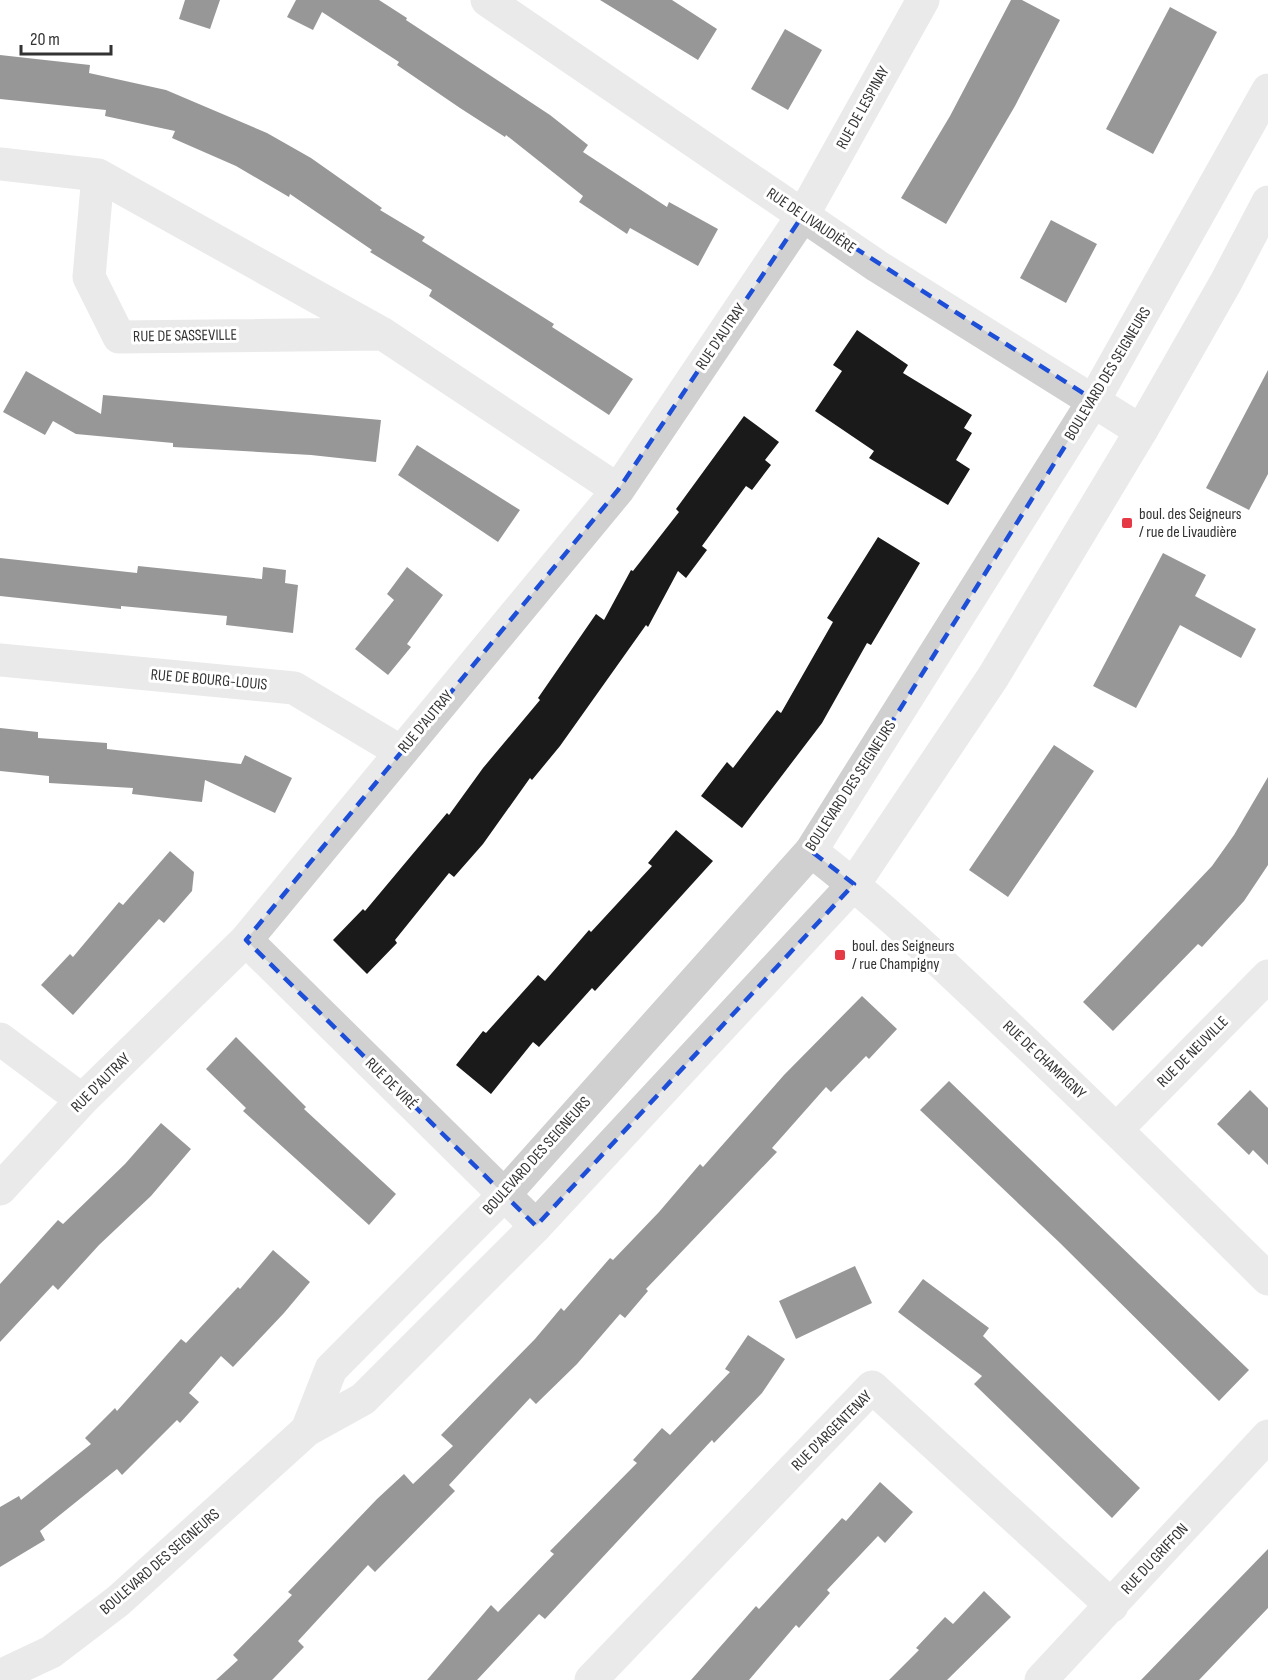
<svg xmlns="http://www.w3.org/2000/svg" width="1268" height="1680" font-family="'Sofia Sans Condensed',sans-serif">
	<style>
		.building { fill: #1a1a1a }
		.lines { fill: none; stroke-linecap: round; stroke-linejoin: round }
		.minor { stroke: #d0d0d0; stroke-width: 33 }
		.tertiary { stroke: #d0d0d0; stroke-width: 33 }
		.marked { fill: none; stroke: #1d4ed8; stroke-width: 4.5; stroke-dasharray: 12 8; stroke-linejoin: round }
		.poi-dot { fill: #e63946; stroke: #fff; stroke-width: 2 }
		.labels { text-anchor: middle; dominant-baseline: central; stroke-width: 6; stroke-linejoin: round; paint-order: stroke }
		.street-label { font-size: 16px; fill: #333; stroke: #fff }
		.poi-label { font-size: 16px; fill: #333; stroke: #fff; text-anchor: start }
	</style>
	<rect width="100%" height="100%" fill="#fff"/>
	<!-- building -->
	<path class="building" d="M185 0H220L210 29 179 19Z
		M296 0H379L407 18 406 20 550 115 588 145 583 152 667 207 669 202 718 229 698 266 630 228 627 234 579 202 583 196 506 135 505 137 460 108 397 65 399 62 322 12 313 30 287 17Z
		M600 0H672L717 29 698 60Z
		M1011 0H1022L1060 20 1015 106 946 224 901 198 950 116Z
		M1170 7 1217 32 1153 154 1106 129Z
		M785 29 822 50 788 110 751 89Z
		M0 55 90 65 89 73 166 90 267 133 311 158 382 208 380 210 425 237 422 241 554 324 552 327 633 379 609 415 429 296 432 290 370 252 372 250 290 194 289 197 236 166 172 138 175 131 105 116 106 110 0 99Z
		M1051 220 1097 244 1066 303 1020 278Z
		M857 330 908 365 903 373 972 415 964 428 972 433 956 460 970 469 948 505 869 458 874 451 815 411 842 371 833 365Z
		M1268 370V474L1249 510 1206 488Z
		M26 371 101 414 103 395 381 420 376 462 311 455 173 447V443L76 434 53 421 45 435 3 412Z
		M744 416 779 442 765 460 771 465 752 490 746 486 702 546 707 550 686 578 678 571 648 627 646 625 560 746 532 780 530 778 483 844 454 877 449 873 395 940 397 943 367 974 333 940 363 909 365 911 447 813 449 815 483 768 540 700 538 698 596 614 604 620 631 570 633 571 679 512 676 509Z
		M417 445 520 510 498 542 398 475Z
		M878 537 920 563 871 645 867 643 822 723 742 828 701 796 727 762 733 768 777 710 781 713 833 622 827 618Z
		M1163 553 1206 575 1195 596 1256 629 1241 658 1180 625 1136 708 1093 686Z
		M0 558 137 573 138 566 262 579 263 567 286 570 285 583 298 585 293 633 226 625 227 616 121 606V609L0 596Z
		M407 567 443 595 407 644 411 647 388 675 355 649 394 600 387 594Z
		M0 728 38 732V738L107 743V749L241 764 245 755 292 778 275 813 205 780 202 802 132 794 133 788 49 783V776L0 771Z
		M1054 745 1094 771 1008 897 969 870Z
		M1268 777V865L1244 901 1202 947 1198 944 1113 1031 1083 1002 1212 866 1234 835Z
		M676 830 713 861 595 991 592 988 539 1047 533 1042 491 1094 456 1065 483 1031 486 1033 538 975 545 981 589 930 591 932 652 866 648 863Z
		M170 851 194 872 192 891 164 923 159 919 73 1015 41 985 70 954 73 957 119 902 123 905Z
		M862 996 897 1029 869 1059 866 1056 831 1092 826 1087 772 1148 777 1152 646 1289 648 1291 625 1318 620 1314 577 1364 536 1404 530 1398 449 1485 455 1491 375 1572 368 1565 298 1641 304 1647 272 1680H216L238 1660 233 1655 292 1595 288 1592 377 1499 404 1474 413 1484 453 1446 441 1435 535 1339 561 1308 564 1311 610 1258 613 1260 659 1212 700 1164 703 1167 784 1075Z
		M236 1037 306 1107 304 1109 396 1194 369 1225 243 1111 246 1108 206 1069Z
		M949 1081 1249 1370 1219 1401 1060 1243 920 1110Z
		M1250 1090 1268 1108V1165L1253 1150 1249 1155 1217 1124Z
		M161 1123 191 1149 151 1196 99 1245 58 1290 53 1285 0 1342V1284L58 1220 63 1224 125 1164Z
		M273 1250 310 1282 284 1313 233 1367 221 1356 189 1393 199 1402 180 1423 177 1420 122 1475 117 1469 40 1531 45 1540 0 1567V1507L19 1496 21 1500 91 1444 85 1438 115 1408 117 1411 181 1339 186 1343 238 1287 240 1289Z
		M855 1266 872 1303 796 1339 779 1301Z
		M923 1279 989 1328 983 1336 1140 1488 1112 1518 974 1384 982 1376 898 1312Z
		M748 1335 785 1359 762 1393 714 1443 712 1440 545 1619 539 1614 477 1680H427L491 1605 498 1612 554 1554 550 1551 637 1463 633 1460 662 1428 670 1435 730 1372 725 1369Z
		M880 1482 913 1512 885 1543 878 1536 827 1590 830 1593 799 1628 796 1625 749 1680H691L756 1606 759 1609 842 1518 846 1521Z
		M1268 1549V1608L1199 1680H1141Z
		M984 1591 1011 1617 947 1680H889L919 1650 916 1648 945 1617 953 1624Z"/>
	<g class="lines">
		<!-- minor -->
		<path class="minor" d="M487 0 877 266 1141 431
			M0 164 98 175 383 334 618 490
			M98 175 89 277 119 337 380 334
			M0 660 294 688 401 752
			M811 851C880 904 944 965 1008 1026 1096 1109 1182 1194 1268 1279
			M246 940 536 1226
			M0 1039 82 1100
			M1117 1129 1268 976
			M0 1189 82 1100 246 940 618 490 803 215 923 0
			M591 1680 872 1387 1112 1606
			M1041 1680 1268 1436"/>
		<!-- tertiary -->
		<path class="tertiary" d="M307 1430 331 1369 504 1195 811 851 1094 400 1268 90
			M0 1676 51 1652 118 1601 307 1430 363 1399 536 1226 854 884 993 677 1141 431 1226 282 1268 202"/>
	</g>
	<!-- marked area -->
	<path d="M0 0H1268V1680H0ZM803 215 1094 400 811 851 854 884 536 1226 246 940 618 490Z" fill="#fff" fill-opacity=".55" fill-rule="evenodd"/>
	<path class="marked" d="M803 215 1094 400 811 851 854 884 536 1226 246 940 618 490Z"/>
	<!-- markers -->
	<g class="poi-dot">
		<rect x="1121" y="517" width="12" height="12" rx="3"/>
		<rect x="834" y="949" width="12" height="12" rx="3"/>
	</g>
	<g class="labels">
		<!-- street labels -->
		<g class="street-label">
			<text transform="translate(863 108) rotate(-61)">RUE DE LESPINAY</text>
			<text transform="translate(811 221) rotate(34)">RUE DE LIVAUDIÈRE</text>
			<text transform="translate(185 336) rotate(-1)">RUE DE SASSEVILLE</text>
			<text transform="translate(721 337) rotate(-56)">RUE D'AUTRAY</text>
			<text transform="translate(1108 374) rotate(-59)">BOULEVARD DES SEIGNEURS</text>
			<text transform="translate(209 680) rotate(5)">RUE DE BOURG-LOUIS</text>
			<text transform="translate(426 722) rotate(-50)">RUE D'AUTRAY</text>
			<text transform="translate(851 786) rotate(-57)">BOULEVARD DES SEIGNEURS</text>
			<text transform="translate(1193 1052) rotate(-45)">RUE DE NEUVILLE</text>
			<text transform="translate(1044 1060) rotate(43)">RUE DE CHAMPIGNY</text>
			<text transform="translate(101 1083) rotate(-45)">RUE D'AUTRAY</text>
			<text transform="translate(391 1084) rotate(45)">RUE DE VIRÉ</text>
			<text transform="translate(537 1156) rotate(-48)">BOULEVARD DES SEIGNEURS</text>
			<text transform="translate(832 1431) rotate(-45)">RUE D'ARGENTENAY</text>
			<text transform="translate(1155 1559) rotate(-47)">RUE DU GRIFFON</text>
			<text transform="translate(160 1562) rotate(-41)">BOULEVARD DES SEIGNEURS</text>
		</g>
		<!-- poi labels -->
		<g class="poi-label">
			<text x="1139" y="514">boul. des Seigneurs<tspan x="1139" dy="18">/ rue de Livaudière</tspan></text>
			<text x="852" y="946">boul. des Seigneurs<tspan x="852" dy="18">/ rue Champigny</tspan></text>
		</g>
	</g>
	<!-- scale -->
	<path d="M21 45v9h90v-9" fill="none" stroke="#333333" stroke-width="3"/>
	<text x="30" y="45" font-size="18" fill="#333333" stroke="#ffffff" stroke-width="4.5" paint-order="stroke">20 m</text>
</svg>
